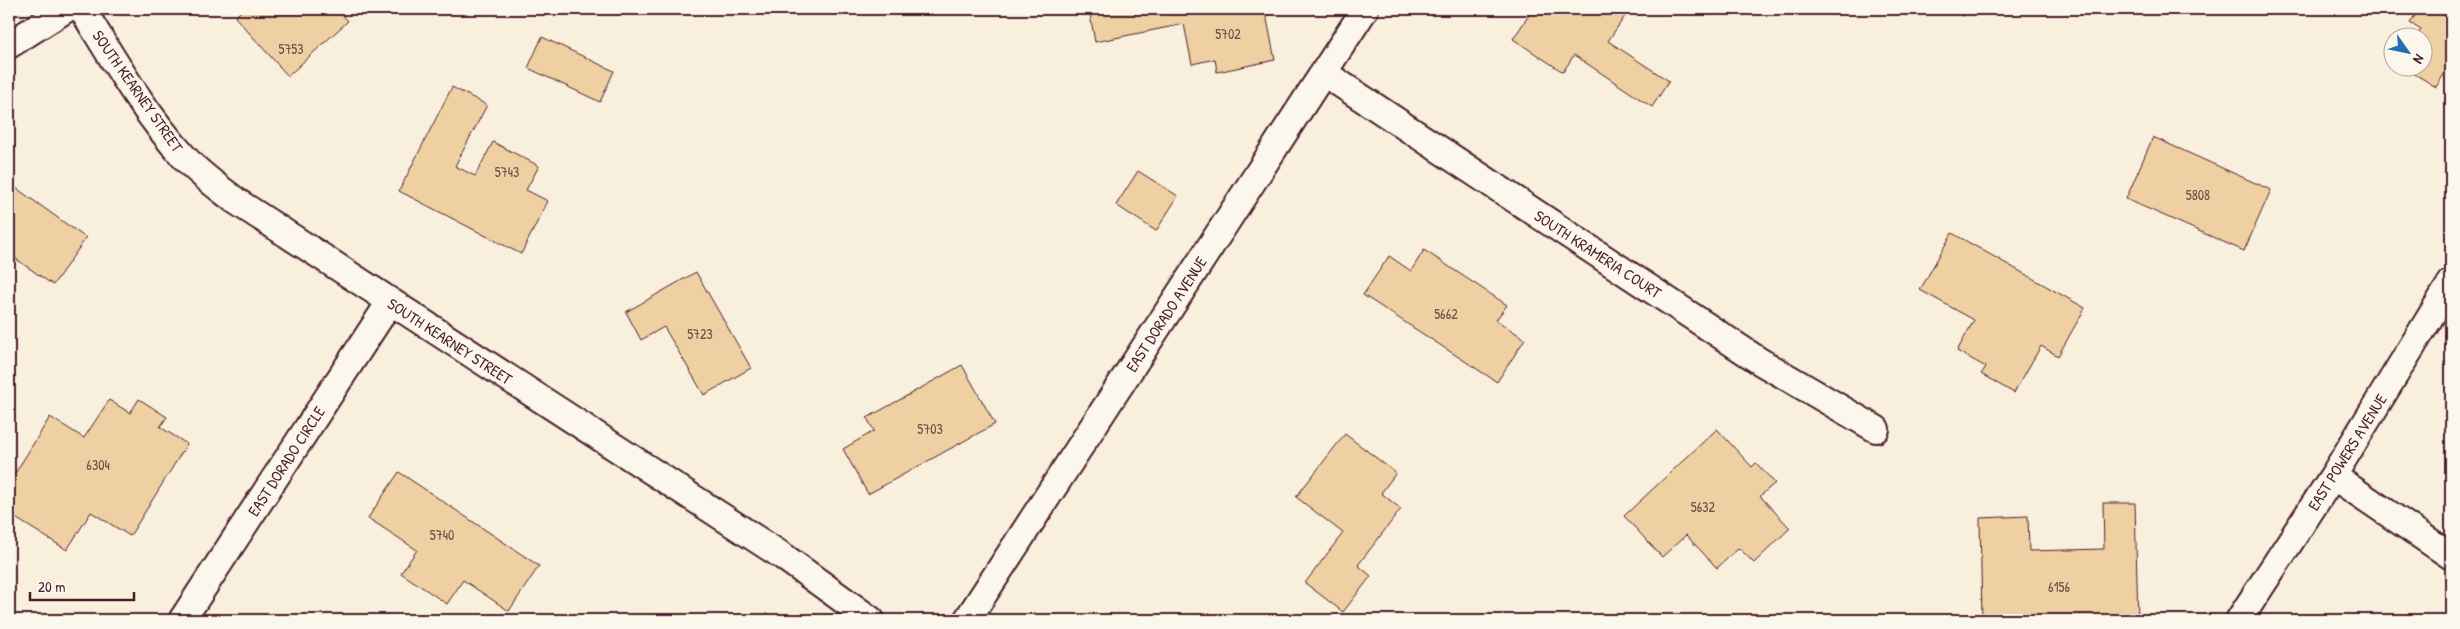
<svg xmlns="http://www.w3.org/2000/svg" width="2460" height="629" font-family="'Patrick Hand',sans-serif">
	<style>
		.building { fill: #efd0a2; stroke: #4a1f2b }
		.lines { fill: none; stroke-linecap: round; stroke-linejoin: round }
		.street-casing { stroke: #4a1f2b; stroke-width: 30 }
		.street { stroke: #fbf7ec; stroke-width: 26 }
		.labels { text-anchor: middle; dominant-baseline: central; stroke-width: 4; stroke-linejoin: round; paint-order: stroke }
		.number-label { font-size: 14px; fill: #734b49 }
		.street-label { font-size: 16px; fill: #4a1f2b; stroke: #fbf7ec }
	</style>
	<rect width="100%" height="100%" fill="#f9efdd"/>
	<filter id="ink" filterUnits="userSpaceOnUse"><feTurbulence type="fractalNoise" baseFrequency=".02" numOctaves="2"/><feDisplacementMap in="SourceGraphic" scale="10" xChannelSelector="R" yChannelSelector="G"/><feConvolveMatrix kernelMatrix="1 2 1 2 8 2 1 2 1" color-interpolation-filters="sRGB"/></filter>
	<g filter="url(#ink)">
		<!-- building -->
		<path class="building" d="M243 9H337L348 21 288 76 235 17Z
			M1089 9H1265L1275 60 1217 72 1215 59 1192 64 1184 24 1095 42Z
			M1533 9H1614L1625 16 1608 41 1669 81 1652 107 1574 55 1563 72 1513 39Z
			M1957 9H1977L1961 16Z
			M2419 9H2451V63L2436 87 2405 68H2422V38H2416L2421 30 2410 23Z
			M542 37 614 71 600 102 528 68Z
			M452 87 487 105 455 166 475 176 493 142 539 166 526 190 548 201 521 254 399 191Z
			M2153 137 2271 190 2244 251 2126 199Z
			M1138 171 1178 196 1156 231 1116 205Z
			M9 183 86 238 53 285 9 254Z
			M1952 233 2085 308 2058 356 2041 346 2014 393 1981 374 1986 367 1957 351 1974 320 1920 290Z
			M1424 250 1507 305 1496 320 1525 339 1497 382 1363 295 1389 256 1411 271Z
			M696 272 751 368 704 395 664 327 641 340 626 312Z
			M962 365 995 424 868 494 843 449 874 431 867 418Z
			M139 399 167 417 160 427 187 444 130 536 91 512 67 550 9 514V483L50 417 84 438 109 400 130 413Z
			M1717 429 1752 467 1756 463 1775 483 1760 496 1790 528 1754 563 1739 548 1717 568 1686 535 1662 557 1624 516Z
			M1345 434 1396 473 1381 493 1401 509 1358 565 1371 576 1343 612 1305 583 1343 533 1296 497Z
			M399 472 539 566 509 611 463 580 447 604 401 573 417 550 368 518Z
			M2103 503H2135L2138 620H1982L1980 518 2028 516 2029 551 2104 549Z"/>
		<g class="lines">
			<defs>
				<path id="street" d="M82 9C113 59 144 113 184 157 199 174 218 187 236 201L784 557 871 620
					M9 45 66 9
					M1324 73 1761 362 1876 429
					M2333 476 2451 556
					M182 620 390 302
					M967 620 1365 9
					M2239 620 2333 476 2451 283"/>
			</defs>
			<!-- street casing -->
			<use href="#street" class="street-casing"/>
			<!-- street -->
			<use href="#street" class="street"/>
		</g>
	</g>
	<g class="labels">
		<!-- number labels -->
		<g class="number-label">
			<text x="1228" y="33">5702</text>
			<text x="291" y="48">5753</text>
			<text x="507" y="171">5743</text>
			<text x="2198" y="194">5808</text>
			<text x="1446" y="313">5662</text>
			<text x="700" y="333">5723</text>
			<text x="930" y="428">5703</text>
			<text x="98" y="464">6304</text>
			<text x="1703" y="506">5632</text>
			<text x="442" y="534">5740</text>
			<text x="2059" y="586">6156</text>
		</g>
		<!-- street labels -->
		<g class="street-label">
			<text transform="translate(138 91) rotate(55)">SOUTH KEARNEY STREET</text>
			<text transform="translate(1598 254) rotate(33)">SOUTH KRAMERIA COURT</text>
			<text transform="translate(1166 314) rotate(-57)">EAST DORADO AVENUE</text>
			<text transform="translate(450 341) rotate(33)">SOUTH KEARNEY STREET</text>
			<text transform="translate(2347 452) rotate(-58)">EAST POWERS AVENUE</text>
			<text transform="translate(286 461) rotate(-57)">EAST DORADO CIRCLE</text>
		</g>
	</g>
	<!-- margin -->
	<rect width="2460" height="629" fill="none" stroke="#fbf7ec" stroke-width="30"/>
	<rect x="15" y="15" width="2430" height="599" fill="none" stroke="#4a1f2b" stroke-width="2" filter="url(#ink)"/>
	<!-- north arrow -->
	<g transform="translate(2408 52) rotate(123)"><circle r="24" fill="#fbf7ec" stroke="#b4a19f"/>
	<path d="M0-4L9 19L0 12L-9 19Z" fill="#1f6fb2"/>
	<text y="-8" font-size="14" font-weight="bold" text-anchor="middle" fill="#4a1f2b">N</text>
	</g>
	<!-- scale -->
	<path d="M30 592v8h104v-8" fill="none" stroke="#4a1f2b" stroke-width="2.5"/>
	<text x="38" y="592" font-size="15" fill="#4a1f2b" stroke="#fbf7ec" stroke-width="4" paint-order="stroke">20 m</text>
</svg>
